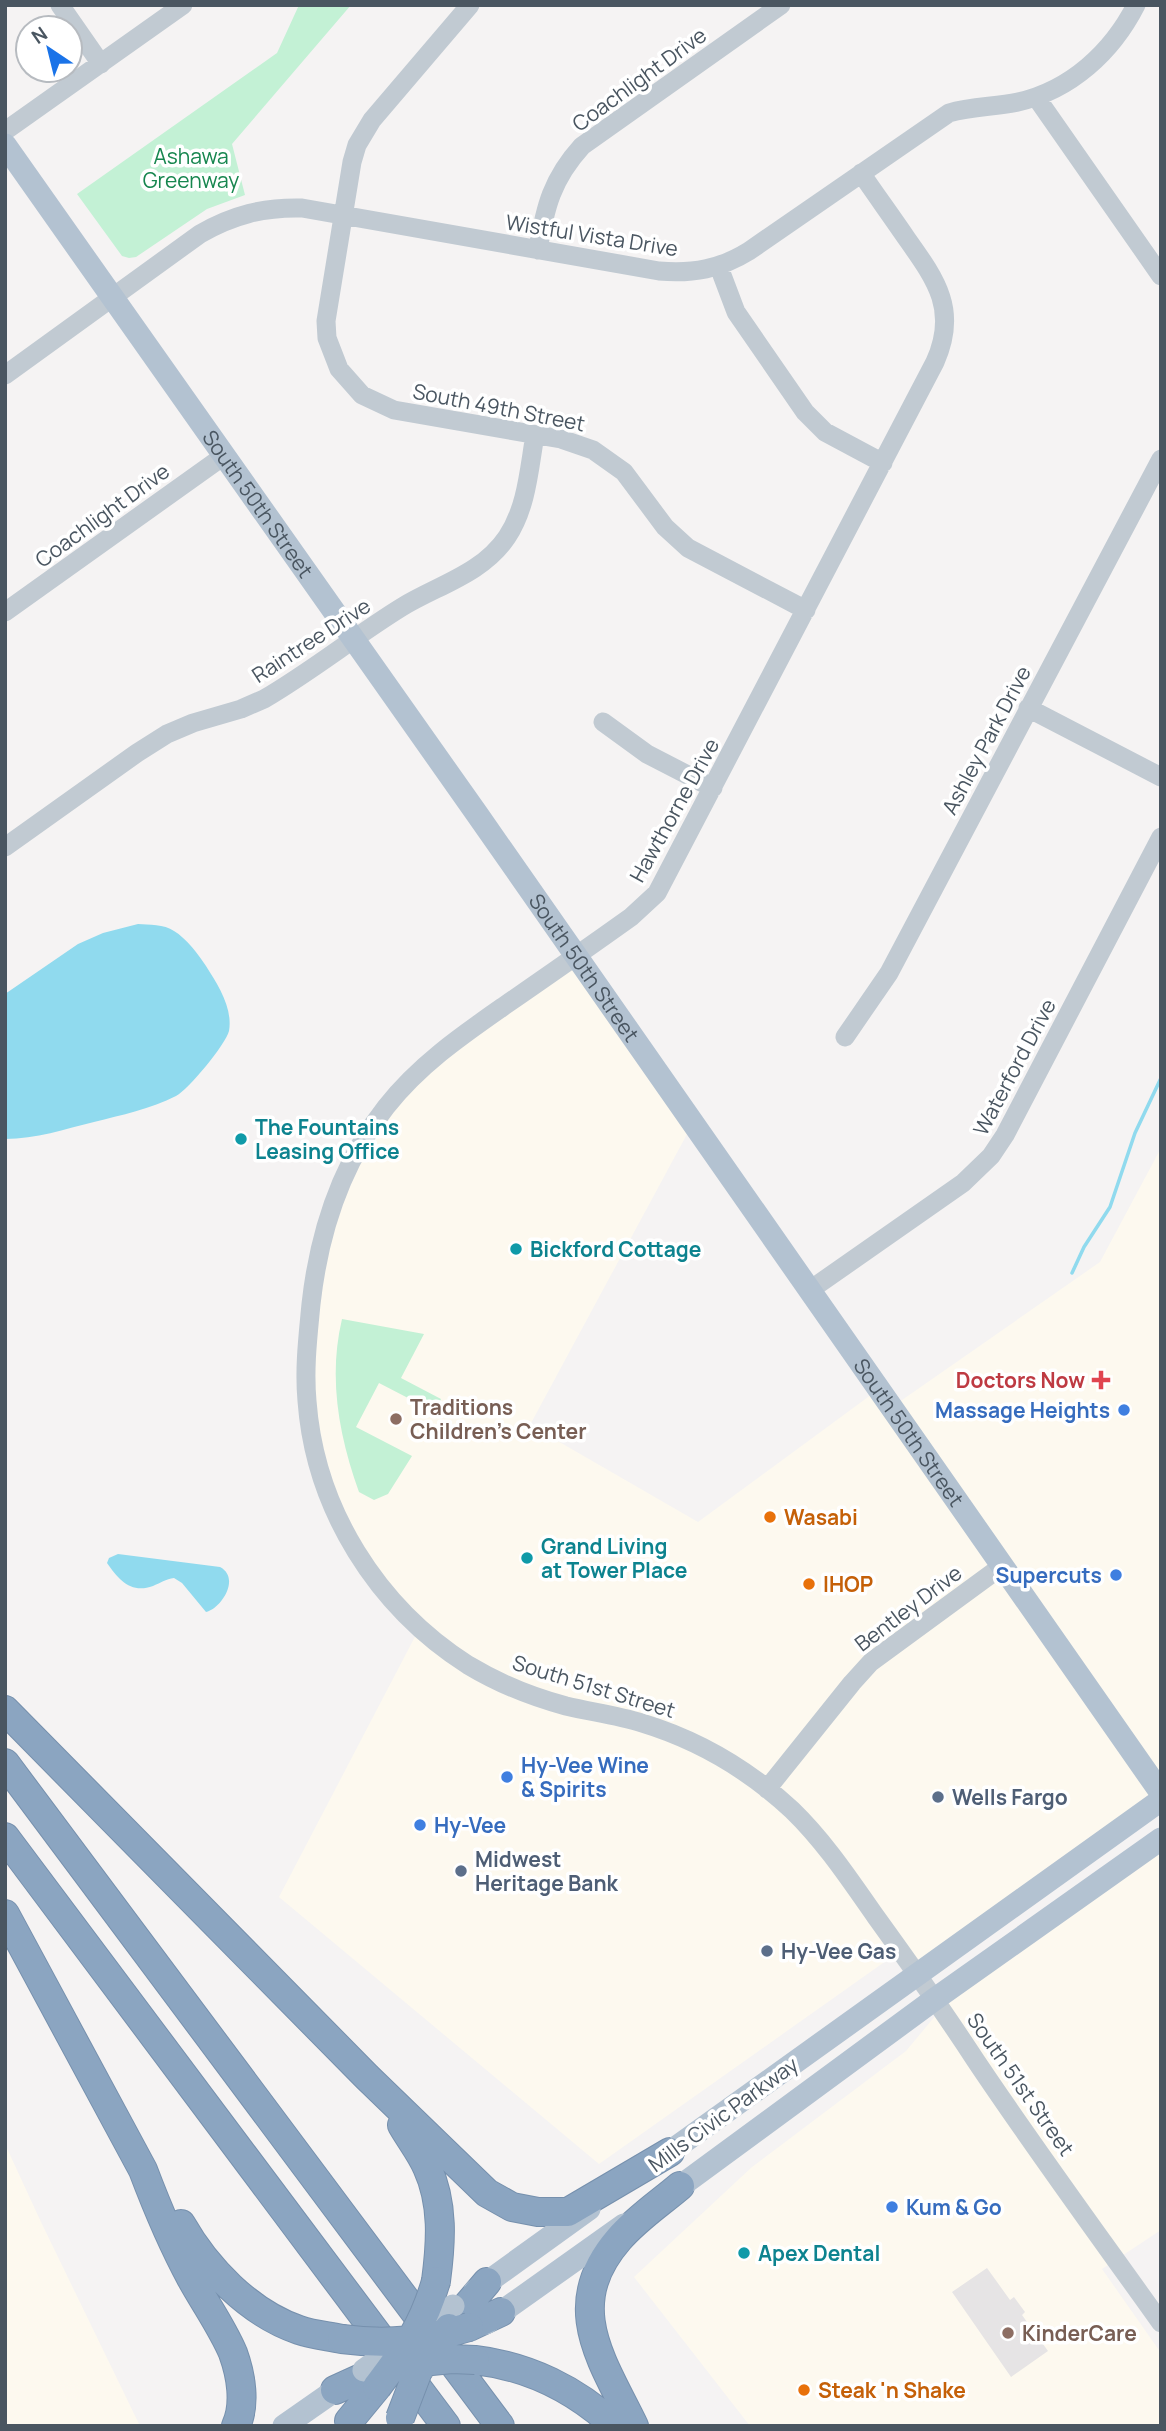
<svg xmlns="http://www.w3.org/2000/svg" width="1166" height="2431" font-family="Manrope,sans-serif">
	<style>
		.commercial { fill: #fdf9ef }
		.education { fill: #e6e4e5 }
		.green { fill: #c3f1d5 }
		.water { fill: #90daee }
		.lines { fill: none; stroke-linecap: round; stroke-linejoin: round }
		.stream { stroke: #90daee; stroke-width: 3.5 }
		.highway-casing { stroke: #7690ad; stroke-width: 30 }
		.minor { stroke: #c1cad2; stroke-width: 19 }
		.major { stroke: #b3c2d1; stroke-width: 23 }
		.highway { stroke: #8ba5c1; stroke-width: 28 }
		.highway-bridge-casing { stroke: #7690ad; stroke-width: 30; stroke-linecap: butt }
		.major-bridge { stroke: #b3c2d1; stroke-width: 23 }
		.highway-bridge { stroke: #8ba5c1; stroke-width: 28 }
		.culture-dot { fill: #0f9aa8; stroke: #fff; stroke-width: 2.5 }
		.health-dot { fill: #e0444e; stroke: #fff; stroke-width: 2.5 }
		.shop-dot { fill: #3f7fe0; stroke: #fff; stroke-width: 2.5 }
		.education-dot { fill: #8d6e63; stroke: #fff; stroke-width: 2.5 }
		.food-dot { fill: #e8710a; stroke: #fff; stroke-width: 2.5 }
		.service-dot { fill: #5c6f8a; stroke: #fff; stroke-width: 2.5 }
		.labels { text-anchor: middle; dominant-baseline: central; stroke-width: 7; stroke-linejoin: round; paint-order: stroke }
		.street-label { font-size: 21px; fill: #4a5661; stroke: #fff }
		.park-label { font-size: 21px; fill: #17864f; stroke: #fff }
		.culture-label { font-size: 21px; font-weight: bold; fill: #0d838f; stroke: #fff; text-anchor: start }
		.health-label { font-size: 21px; font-weight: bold; fill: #be3a42; stroke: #fff; text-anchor: end }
		.education-label { font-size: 21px; font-weight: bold; fill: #785e54; stroke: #fff; text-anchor: start }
		.shop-label { font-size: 21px; font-weight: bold; fill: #366cbe; stroke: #fff; text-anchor: start }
		.food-label { font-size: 21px; font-weight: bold; fill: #c56008; stroke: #fff; text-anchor: start }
		.service-label { font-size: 21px; font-weight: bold; fill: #4e5e75; stroke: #fff; text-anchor: start }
	</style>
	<rect width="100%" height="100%" fill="#f5f3f3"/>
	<!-- commercial -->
	<path class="commercial" d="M576 956 693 1123 530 1425 698 1522 879 1389 892 1407 1100 1262 1161 1148V1800L917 1974 900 1951 599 2164 279 1897 419 1629 374 1579 310 1431 320 1252 387 1105Z
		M1161 1839V2230L1102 2269 1161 2353V2426H750L634 2277 752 2167 906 2051 941 2009Z
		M5 2144 41 2222 140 2426H5Z"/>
	<!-- education -->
	<path class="education" d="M987 2268 1010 2300 1014 2297 1025 2312 1022 2315 1048 2351 1011 2377 952 2292Z"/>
	<!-- green -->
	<path class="green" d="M299 5H351L232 144 245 195 207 209 136 257 129 258 122 256 77 194 277 53Z
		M342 1319 424 1334 401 1378 441 1399 435 1412 379 1383 356 1427 412 1456 388 1494 374 1500 359 1492C339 1436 328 1378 342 1319Z"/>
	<!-- water -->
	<path class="water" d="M138 924C149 925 164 924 174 931 186 938 199 955 206 966 218 985 233 1008 229 1031 226 1044 188 1090 176 1096 151 1109 121 1115 94 1122 65 1129 36 1139 5 1139V994L78 944 103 933Z
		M118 1554 220 1567C241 1578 221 1609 206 1612L182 1583 174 1578C166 1579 160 1583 153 1586 131 1594 119 1580 107 1563L109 1558Z"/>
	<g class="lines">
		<!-- stream -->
		<path class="stream" d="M1072 1273 1084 1247 1110 1207 1135 1133 1161 1078"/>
		<defs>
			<path id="highway" d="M5 1710 367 2077 487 2193 512 2207 538 2212H568L670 2152
				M5 1763 500 2426
				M5 1837 446 2426
				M5 1914 143 2170C157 2207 172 2243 191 2278 204 2302 222 2327 233 2353 241 2375 246 2404 236 2426
				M402 2125C410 2139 421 2153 427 2167 444 2204 441 2243 436 2281
				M181 2224C206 2268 249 2313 299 2330 313 2335 328 2336 342 2339
				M459 2315 487 2282
				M469 2327 501 2312
				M475 2360C528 2366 576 2390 615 2426
				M335 2390 368 2375
				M349 2421 377 2387
				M634 2426C602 2360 561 2306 619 2239 636 2219 660 2203 680 2186"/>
		</defs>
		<!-- highway casing -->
		<use href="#highway" class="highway-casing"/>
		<!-- minor -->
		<path class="minor" d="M60 5 101 64
			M470 5 372 120 357 145 352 162 326 321 327 338 339 369 362 395 394 410 561 439 593 450 624 472 665 527 688 548 806 610
			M1036 97 1161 276
			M5 131 183 5
			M861 173C876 195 892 217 907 239 937 281 958 311 935 362L657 893 631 917C589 947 546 977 504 1006 461 1036 419 1065 386 1107 341 1164 319 1232 311 1304 308 1336 304 1368 307 1401 315 1509 377 1607 468 1665 498 1683 532 1697 566 1706 591 1712 617 1715 642 1723 698 1740 750 1771 792 1810 825 1842 850 1880 876 1917 910 1964 944 2012 976 2061 1035 2149 1099 2236 1161 2323
			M538 250C545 207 552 179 582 146L781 5
			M719 267 736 312 805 412 825 432 883 463
			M5 375 200 234C233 215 264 207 302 208L659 271C693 274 720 269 749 251L949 113C972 106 995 107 1018 102 1071 90 1112 52 1136 5
			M5 612 225 455
			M1028 708 1161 777
			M603 722 647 754 713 788
			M5 847 137 753 167 734 193 723 241 709 264 699C312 671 355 636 402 607 438 585 482 574 507 537 527 507 529 469 535 435
			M845 1037 889 973 1161 459
			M810 1290 963 1183 991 1156 1005 1135 1161 837
			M767 1789 852 1683 871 1662 1002 1566"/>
		<!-- major -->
		<g class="major">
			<path id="s1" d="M5 145 477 814 1161 1793"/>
			<path d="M657 2161 1161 1800"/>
			<path d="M667 2196 935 1999 1161 1839"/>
			<path d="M475 2291 589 2209"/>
			<path d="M486 2323 624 2225"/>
			<path d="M284 2426 347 2382"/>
		</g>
		<!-- highway -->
		<use href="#highway" class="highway"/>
		<defs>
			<path id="highway-bridge" d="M342 2339C389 2345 423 2341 469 2327
				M411 2363 452 2359 475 2360
				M377 2387C405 2350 423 2327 436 2281
				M400 2418 418 2371 449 2328"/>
		</defs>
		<!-- highway-bridge casing -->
		<use href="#highway-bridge" class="highway-bridge-casing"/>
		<!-- major-bridge -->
		<path class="major-bridge" d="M364 2370 453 2306"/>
		<!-- highway-bridge -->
		<use href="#highway-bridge" class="highway-bridge"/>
	</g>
	<!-- markers -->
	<g class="culture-dot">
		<circle cx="241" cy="1139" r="7"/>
		<circle cx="516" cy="1249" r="7"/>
		<circle cx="527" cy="1558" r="7"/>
		<circle cx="744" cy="2253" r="7"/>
	</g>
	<path class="health-dot" d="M1097.5 1369.5h7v7h7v7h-7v7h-7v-7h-7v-7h7z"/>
	<g class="shop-dot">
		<circle cx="1124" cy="1410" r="7"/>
		<circle cx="1116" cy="1575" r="7"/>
		<circle cx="507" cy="1777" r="7"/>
		<circle cx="420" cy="1825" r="7"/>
		<circle cx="892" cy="2207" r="7"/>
	</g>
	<g class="education-dot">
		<circle cx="396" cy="1419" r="7"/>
		<circle cx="1008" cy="2333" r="7"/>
	</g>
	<g class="food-dot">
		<circle cx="770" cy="1517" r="7"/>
		<circle cx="809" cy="1584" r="7"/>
		<circle cx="804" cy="2390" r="7"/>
	</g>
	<g class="service-dot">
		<circle cx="938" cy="1797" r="7"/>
		<circle cx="461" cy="1871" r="7"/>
		<circle cx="767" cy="1951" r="7"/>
	</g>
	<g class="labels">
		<!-- street labels -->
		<g class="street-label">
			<text transform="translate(639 79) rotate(-36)">Coachlight Drive</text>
			<text transform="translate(592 235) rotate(9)">Wistful Vista Drive</text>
			<text transform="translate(499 407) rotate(11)">South 49th Street</text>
			<text stroke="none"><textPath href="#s1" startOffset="439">South 50th Street</textPath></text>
			<text transform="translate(102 515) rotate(-36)">Coachlight Drive</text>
			<text transform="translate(311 640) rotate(-33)">Raintree Drive</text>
			<text transform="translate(986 740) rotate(-62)">Ashley Park Drive</text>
			<text transform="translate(674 810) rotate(-61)">Hawthorne Drive</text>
			<text stroke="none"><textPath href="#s1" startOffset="1006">South 50th Street</textPath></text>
			<text transform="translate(1014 1067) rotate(-62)">Waterford Drive</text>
			<text stroke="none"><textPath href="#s1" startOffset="1573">South 50th Street</textPath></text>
			<text transform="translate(908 1608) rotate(-37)">Bentley Drive</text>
			<text transform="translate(594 1686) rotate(17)">South 51st Street</text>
			<text transform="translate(1021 2084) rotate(55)">South 51st Street</text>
			<text transform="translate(723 2114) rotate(-36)">Mills Civic Parkway</text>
		</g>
		<!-- park labels -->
		<g class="park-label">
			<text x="191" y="156">Ashawa<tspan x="191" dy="24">Greenway</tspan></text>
		</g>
		<!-- culture labels -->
		<g class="culture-label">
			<text x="255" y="1127">The Fountains<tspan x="255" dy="24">Leasing Office</tspan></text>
			<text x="530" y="1249">Bickford Cottage</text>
			<text x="541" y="1546">Grand Living<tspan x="541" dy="24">at Tower Place</tspan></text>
			<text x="758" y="2253">Apex Dental</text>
		</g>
		<!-- health labels -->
		<g class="health-label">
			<text x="1085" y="1380">Doctors Now</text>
		</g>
		<!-- education labels -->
		<g class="education-label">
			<text x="410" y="1407">Traditions<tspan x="410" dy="24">Children's Center</tspan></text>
			<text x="1022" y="2333">KinderCare</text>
		</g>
		<!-- shop labels -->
		<g class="shop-label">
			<text x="1110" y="1410" text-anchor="end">Massage Heights</text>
			<text x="1102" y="1575" text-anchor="end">Supercuts</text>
			<text x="521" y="1765">Hy-Vee Wine<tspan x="521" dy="24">&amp; Spirits</tspan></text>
			<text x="434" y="1825">Hy-Vee</text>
			<text x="906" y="2207">Kum &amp; Go</text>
		</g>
		<!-- food labels -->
		<g class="food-label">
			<text x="784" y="1517">Wasabi</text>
			<text x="823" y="1584">IHOP</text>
			<text x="818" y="2390">Steak 'n Shake</text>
		</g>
		<!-- service labels -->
		<g class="service-label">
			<text x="952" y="1797">Wells Fargo</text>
			<text x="475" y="1859">Midwest<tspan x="475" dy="24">Heritage Bank</tspan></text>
			<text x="781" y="1951">Hy-Vee Gas</text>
		</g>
	</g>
	<!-- border -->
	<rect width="1166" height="2431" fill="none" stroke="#4a5661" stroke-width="14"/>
	<!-- north arrow -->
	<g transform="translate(49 49) rotate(325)"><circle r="33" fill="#ffffff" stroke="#b7bbc0" stroke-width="2"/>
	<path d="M0-5L12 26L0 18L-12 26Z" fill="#1a73e8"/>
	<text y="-10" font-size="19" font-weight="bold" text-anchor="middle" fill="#4a5661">N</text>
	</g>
</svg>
